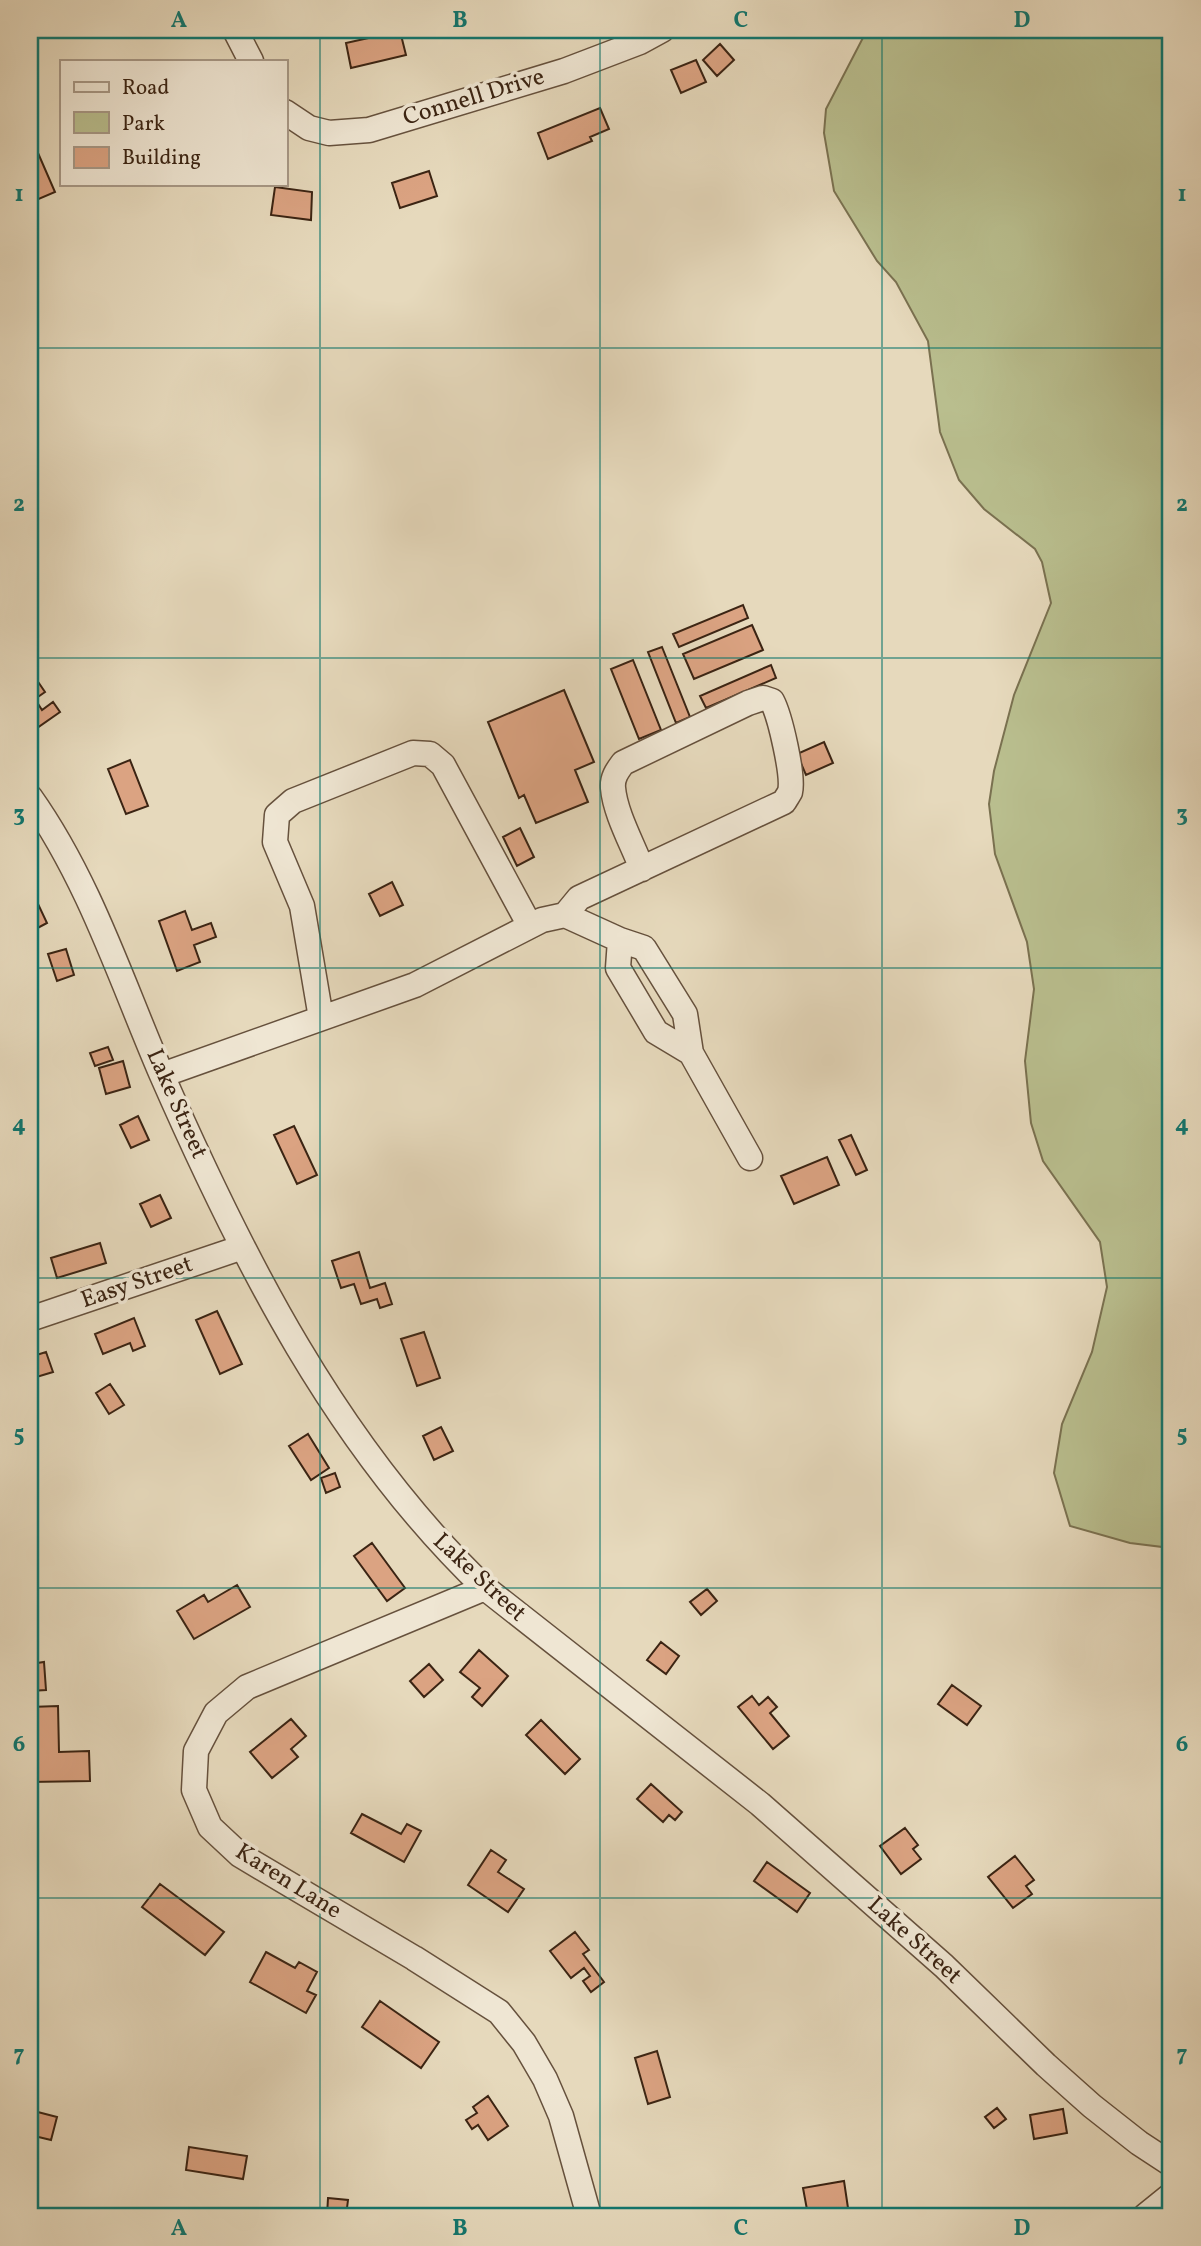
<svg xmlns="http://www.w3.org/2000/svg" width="1201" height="2246" font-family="Vollkorn,serif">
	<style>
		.green { fill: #b9be8e; stroke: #7a7150; stroke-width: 2 }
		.building { fill: #dba382; stroke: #3b2413; stroke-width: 2 }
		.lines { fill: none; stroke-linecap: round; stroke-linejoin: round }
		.minor-casing { stroke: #66513d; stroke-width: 27 }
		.minor { stroke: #efe6d3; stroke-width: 24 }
		.grid { fill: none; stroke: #0f766e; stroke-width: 2; stroke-opacity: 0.55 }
		.labels { text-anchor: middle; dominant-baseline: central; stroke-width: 7; stroke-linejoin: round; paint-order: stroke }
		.street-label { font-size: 24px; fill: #3b2413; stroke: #efe6d3 }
		.neatline { fill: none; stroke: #0f766e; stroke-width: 2.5 }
		.grid-label { font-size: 23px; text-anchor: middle; font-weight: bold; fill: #0f766e }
	</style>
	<rect width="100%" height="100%" fill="#e6d9bc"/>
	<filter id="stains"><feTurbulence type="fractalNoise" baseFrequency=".00286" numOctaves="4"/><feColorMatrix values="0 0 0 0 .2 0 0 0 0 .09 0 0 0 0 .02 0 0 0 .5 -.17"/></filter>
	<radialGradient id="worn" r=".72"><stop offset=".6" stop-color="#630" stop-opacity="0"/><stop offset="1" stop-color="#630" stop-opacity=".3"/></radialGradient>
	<!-- green -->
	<path class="green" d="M867 30H1171V1548L1130 1543 1070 1526 1054 1473 1062 1424 1092 1352 1107 1287 1100 1242 1043 1161 1031 1123 1025 1061 1034 989 1027 942 995 854 989 804 994 771 1014 695 1051 603 1042 562 1035 549 984 509 959 480 940 432 928 341 896 282 877 261 834 191 824 133 826 109Z"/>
	<!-- building -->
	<path class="building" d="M400 31 406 55 351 68 346 43Z
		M720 44 734 60 717 76 703 60Z
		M696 60 706 82 681 93 671 70Z
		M600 108 609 129 590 137 592 141 548 159 538 133Z
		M38 153 55 192 34 201 30 191V156Z
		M429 171 437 196 400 208 392 183Z
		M275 187 312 192 311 220 271 215Z
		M743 605 748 618 679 647 673 634Z
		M752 625 763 650 694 679 683 654Z
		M662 647 690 717 676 723 648 652Z
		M633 660 661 730 639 739 611 669Z
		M771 665 776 678 706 708 700 696Z
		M30 670 45 692 35 699 42 710 53 702 60 712 37 728 30 718Z
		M564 690 594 762 575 770 588 802 536 823 524 795 519 798 488 722Z
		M824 742 833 763 806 775 797 754Z
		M130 760 148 806 126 814 108 769Z
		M520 828 534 857 517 866 503 837Z
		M392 882 403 905 380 916 369 894Z
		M30 887 47 923 30 932Z
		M185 911 192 930 211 923 216 937 194 945 200 962 177 971 159 921Z
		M66 949 74 975 57 981 48 954Z
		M108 1047 113 1060 95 1066 90 1053Z
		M123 1061 130 1087 106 1094 99 1068Z
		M138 1116 149 1140 131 1148 120 1125Z
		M294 1126 317 1175 297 1184 274 1135Z
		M851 1135 867 1170 856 1175 839 1140Z
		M827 1157 839 1185 794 1204 781 1176Z
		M160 1195 171 1218 151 1227 140 1204Z
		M100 1243 106 1263 57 1278 51 1258Z
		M359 1252 370 1288 385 1283 392 1304 380 1308 377 1299 361 1304 354 1284 341 1288 332 1261Z
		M217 1311 242 1364 220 1374 196 1320Z
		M134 1318 145 1346 133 1351 130 1343 103 1354 95 1334Z
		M424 1332 440 1378 417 1386 401 1339Z
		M46 1352 53 1372 30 1379V1357Z
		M110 1384 124 1405 109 1414 96 1393Z
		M441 1427 453 1451 434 1460 423 1436Z
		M308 1434 329 1468 311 1480 289 1446Z
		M335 1473 340 1487 326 1493 321 1478Z
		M372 1543 405 1588 387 1601 354 1556Z
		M237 1585 250 1607 194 1639 177 1611 204 1595 208 1602Z
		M707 1589 717 1601 701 1615 690 1602Z
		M661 1642 679 1656 666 1674 647 1660Z
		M479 1650 508 1676 482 1706 472 1697 480 1688 460 1672Z
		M44 1662 46 1690 30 1691V1664Z
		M429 1664 443 1680 424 1697 410 1681Z
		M952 1685 981 1706 967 1725 938 1704Z
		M752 1696 759 1705 768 1697 777 1707 770 1713 789 1736 773 1749 738 1707Z
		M58 1706 59 1752 89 1751 90 1781 30 1782V1707Z
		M291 1719 306 1736 291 1749 298 1757 272 1778 250 1752Z
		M541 1720 580 1759 565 1774 526 1735Z
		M651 1784 682 1812 675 1820 669 1815 663 1822 637 1799Z
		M362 1814 401 1834 407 1824 421 1831 404 1862 351 1833Z
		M905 1828 918 1845 913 1849 921 1859 901 1874 880 1846Z
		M491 1850 506 1860 498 1872 524 1889 508 1912 468 1885Z
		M1015 1856 1034 1880 1026 1886 1032 1894 1013 1908 988 1877Z
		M767 1862 810 1893 797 1912 754 1881Z
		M160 1884 224 1932 205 1955 142 1907Z
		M575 1932 589 1950 583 1954 604 1982 591 1992 583 1981 590 1976 584 1968 571 1978 550 1951Z
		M266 1952 295 1968 299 1962 317 1972 307 1991 316 1995 306 2013 250 1982Z
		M380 2001 439 2042 421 2068 362 2027Z
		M657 2051 670 2097 648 2104 635 2058Z
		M488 2096 508 2126 488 2140 478 2125 472 2129 466 2120 477 2113 473 2107Z
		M997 2108 1006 2119 994 2128 985 2117Z
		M1063 2109 1067 2133 1034 2139 1030 2115Z
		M30 2110 57 2117 51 2140 30 2135Z
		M189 2147 247 2156 243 2179 186 2170Z
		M844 2181 848 2208 808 2215 803 2188Z
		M328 2198 348 2200 347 2208 373 2210V2216H327Z"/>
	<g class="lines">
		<defs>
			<path id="minor" d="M235 30 251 61
				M285 112 309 128 329 133 369 130 564 71 640 42 662 30
				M30 797C89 880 121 980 161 1073 242 1258 337 1447 485 1588L760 1804 944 1966 1046 2065 1092 2106 1139 2143 1171 2164
				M565 915 579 898 784 802C785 800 789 794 790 792 794 776 780 716 772 701L763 698 748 703 623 763C617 771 612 778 613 788 615 813 633 845 642 869
				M620 940 644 948 685 1014 691 1053
				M321 1018 302 906 275 842 277 815 293 801 413 753 430 754 443 765 530 926
				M162 1075 415 985 542 920 565 915 620 940 618 968 656 1032 691 1053 750 1158
				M30 1319 243 1247
				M485 1588 247 1687 216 1713 196 1751 194 1790 210 1827 240 1855 414 1958 499 2012 524 2043 545 2079 561 2116 589 2216
				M1145 2216 1171 2195"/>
		</defs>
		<!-- minor casing -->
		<use href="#minor" class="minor-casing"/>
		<!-- minor -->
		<use href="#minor" class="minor"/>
	</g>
	<!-- grid -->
	<path class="grid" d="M320 30V2216M600 30V2216M882 30V2216M30 348H1171M30 658H1171M30 968H1171M30 1278H1171M30 1588H1171M30 1898H1171"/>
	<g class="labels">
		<!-- street labels -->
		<g class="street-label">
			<text transform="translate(474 98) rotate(-17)">Connell Drive</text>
			<text transform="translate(176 1104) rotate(66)">Lake Street</text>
			<text transform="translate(137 1283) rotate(-19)">Easy Street</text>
			<text transform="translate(479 1578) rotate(43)">Lake Street</text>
			<text transform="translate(288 1882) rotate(32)">Karen Lane</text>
			<text transform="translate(914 1941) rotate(42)">Lake Street</text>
		</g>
	</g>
	<!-- margin -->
	<rect width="1201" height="2246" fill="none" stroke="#e6d9bc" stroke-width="77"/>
	<!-- legend -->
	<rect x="60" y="60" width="228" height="126" fill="#efe6d3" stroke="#a79886" stroke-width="2"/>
	<rect x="74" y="82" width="35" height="10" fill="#efe6d3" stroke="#a79886" stroke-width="2"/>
	<text x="122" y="94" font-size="21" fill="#3b2413">Road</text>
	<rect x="74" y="112" width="35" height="21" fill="#b9be8e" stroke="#a79886" stroke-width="2"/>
	<text x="122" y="130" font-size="21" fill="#3b2413">Park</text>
	<rect x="74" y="147" width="35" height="21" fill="#dba382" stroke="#a79886" stroke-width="2"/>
	<text x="122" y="164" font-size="21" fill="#3b2413">Building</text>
	<rect x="38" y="38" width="1124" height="2170" class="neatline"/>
	<g class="grid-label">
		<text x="179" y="27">A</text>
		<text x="460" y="27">B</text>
		<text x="741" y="27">C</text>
		<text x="1022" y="27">D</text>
		<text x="19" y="201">1</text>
		<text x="1182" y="201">1</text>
		<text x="19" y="511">2</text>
		<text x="1182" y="511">2</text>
		<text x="19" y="821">3</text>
		<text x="1182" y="821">3</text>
		<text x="19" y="1131">4</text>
		<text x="1182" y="1131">4</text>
		<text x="19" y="1441">5</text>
		<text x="1182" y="1441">5</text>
		<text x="19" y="1751">6</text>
		<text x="1182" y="1751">6</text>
		<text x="19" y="2061">7</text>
		<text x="1182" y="2061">7</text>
		<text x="179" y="2235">A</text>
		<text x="460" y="2235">B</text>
		<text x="741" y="2235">C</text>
		<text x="1022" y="2235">D</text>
	</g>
	<rect width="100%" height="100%" filter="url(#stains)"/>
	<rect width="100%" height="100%" fill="url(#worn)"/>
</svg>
